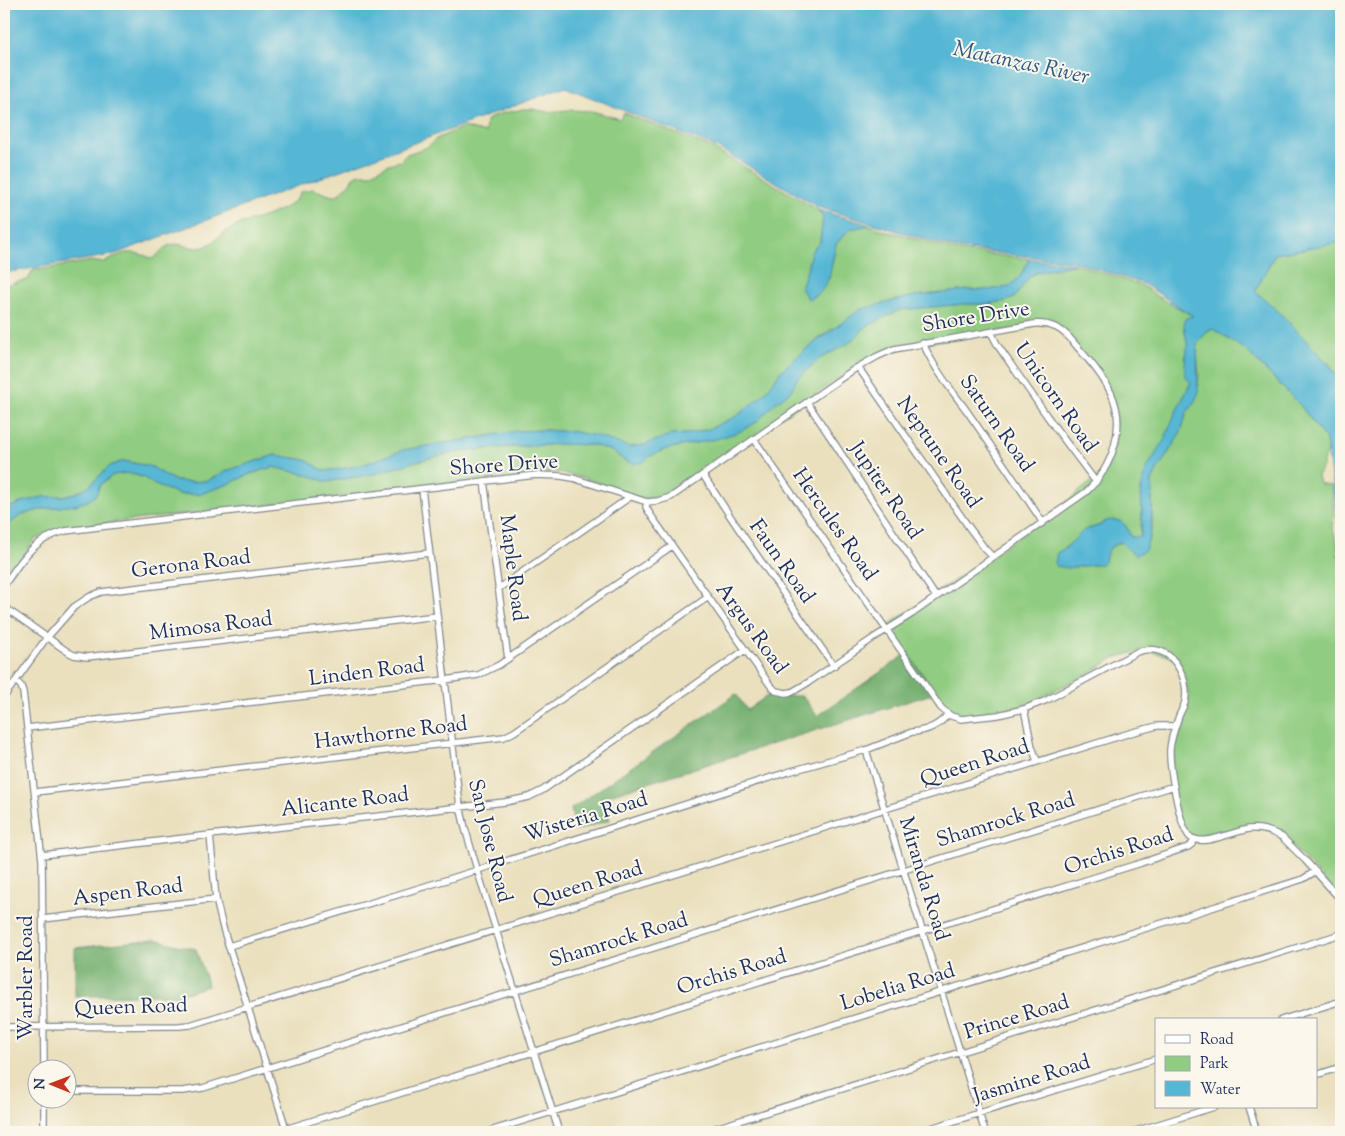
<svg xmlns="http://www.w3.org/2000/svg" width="1345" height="1136" font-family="'Sorts Mill Goudy',serif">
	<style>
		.green { fill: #90cc81; stroke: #567e70 }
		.forest { fill: #74b06f; stroke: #487066 }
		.water { fill: #56b7d5; stroke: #38739a }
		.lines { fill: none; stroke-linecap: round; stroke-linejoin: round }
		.minor-casing { stroke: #82888e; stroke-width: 8 }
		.minor { stroke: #fff; stroke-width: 5.5 }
		.labels { text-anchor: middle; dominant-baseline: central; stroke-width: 4; stroke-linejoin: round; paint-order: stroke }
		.street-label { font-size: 21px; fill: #1b2f5e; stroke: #fbf7ec }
		.water-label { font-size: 22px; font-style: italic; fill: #2d5882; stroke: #fbf7ec }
	</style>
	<rect width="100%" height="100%" fill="#fbf7ec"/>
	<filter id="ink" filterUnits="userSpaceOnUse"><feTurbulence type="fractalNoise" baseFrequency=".02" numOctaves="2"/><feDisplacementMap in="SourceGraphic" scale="10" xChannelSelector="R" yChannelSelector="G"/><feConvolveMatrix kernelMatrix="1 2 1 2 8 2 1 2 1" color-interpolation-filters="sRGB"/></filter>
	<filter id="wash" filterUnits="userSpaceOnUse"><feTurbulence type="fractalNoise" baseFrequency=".0096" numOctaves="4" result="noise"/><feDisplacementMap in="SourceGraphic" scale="20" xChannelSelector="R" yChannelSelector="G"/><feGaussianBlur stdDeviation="1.12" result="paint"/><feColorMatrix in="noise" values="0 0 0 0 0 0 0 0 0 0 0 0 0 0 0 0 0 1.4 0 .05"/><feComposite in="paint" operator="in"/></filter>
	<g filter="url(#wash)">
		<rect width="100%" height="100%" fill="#eae0be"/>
		<!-- green -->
		<path class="green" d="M523 109H532L548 112 569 110 592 111 620 119 624 113 712 148 818 210 823 217 820 242 811 252 807 270 801 288 808 299 820 293 829 278 836 244 850 229 870 225 888 232 900 234 954 250 1029 259 1021 275 1009 287 987 290H968L915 296 891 301 830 330 806 349 781 371 766 392 737 416 709 429 687 434 670 435 644 445 629 447 575 432 546 430 517 431 403 450 362 465 340 469 324 471 306 460 275 455 229 470 207 481 188 482 176 481 164 475 152 467 124 461 110 466 89 486 76 493 64 496 43 497 23 502 11 507 4 513V286L20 281 28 280 32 271 92 261C109 266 112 255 126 253 135 252 145 255 153 259 158 255 163 248 168 246 178 241 188 248 199 248 210 247 217 237 226 232 230 229 235 228 239 224 254 220 297 209 300 192L313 189 332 196 337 195 349 185 353 177 360 174H370L389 164 400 161 407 154 428 147 436 139 463 127 485 133 486 121C498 112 508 113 523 109Z
			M1341 242V383L1330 365 1255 291 1275 254Z
			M1076 264 1143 286 1158 297 1194 316 1184 326 1188 347 1185 359 1191 382 1175 414 1164 441 1147 468 1143 481 1141 491 1142 518 1140 534 1141 538 1131 537C1122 515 1115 519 1097 526 1093 528 1088 528 1085 530 1083 531 1081 534 1079 535 1073 542 1065 548 1057 553 1071 561 1077 568 1093 565 1098 564 1101 564 1105 561 1107 549 1110 546 1122 542L1131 552 1145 550 1150 536 1152 526V481L1158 469 1175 442 1181 431 1187 412 1193 405 1199 376 1197 353V344L1208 330 1213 329 1247 351 1300 405 1326 440 1327 450 1323 461V465L1317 476 1319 483 1331 486 1334 517 1332 527 1337 541 1338 549 1337 555H1340L1341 560V767L1337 857 1339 865 1341 870V899L1279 832 1264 827 1195 839C1192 837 1188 835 1185 833 1172 819 1170 768 1175 750 1179 735 1186 721 1188 705 1190 689 1184 675 1178 660L1165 655 1143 650 1114 658 1088 674 1023 706 963 716 951 715 888 625 1045 519 1106 470 1116 440V410L1109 394 1063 328 1049 323 889 349 866 359 806 401 662 497 642 499 584 478 556 472 55 529 34 540 4 584V531L8 525 21 515 42 509 75 505 96 495 99 485 113 475 127 473 143 477 155 485 179 494H200L226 485 250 474 273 467 308 475 326 482 374 474 413 462 443 455 470 450 562 444 593 445 612 451 625 461 644 462 650 456 666 449 716 439 775 403 791 391 797 379 819 359 849 343 867 326 899 310 964 304H987L1005 301 1014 298 1030 276 1037 272Z"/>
		<!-- forest -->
		<path class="forest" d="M908 653 935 693 603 797 610 820 575 831 571 809 736 694 747 710 767 696H803L817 716Z
			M155 939 177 945 196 949 208 986 179 995 75 996V948Z"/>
		<!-- water -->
		<path class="water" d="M4 4H1341V242L1275 254 1255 291 1278 311 1330 366 1341 383V548L1326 440 1300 405 1247 351 1213 329 1208 330 1197 344 1198 394 1193 405 1187 412 1181 431 1175 442 1158 469 1152 481V517L1150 536 1145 550 1136 555 1131 552 1121 542C1110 546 1107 549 1105 561L1101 564 1067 568 1056 566 1055 563 1057 553 1066 548 1084 530 1099 526 1106 521 1111 520 1120 521 1126 526 1131 537H1141L1142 518 1141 491 1143 481 1147 468 1164 441 1175 414 1191 383C1180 372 1187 361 1187 349 1188 340 1184 330 1184 321L1186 318 1193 316 1144 284 1076 262 954 248 818 207 718 148 565 87 112 255 4 273Z
			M818 210 870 225 850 229 836 244 829 278 820 293 808 299 801 288 807 270 811 252 820 242 823 218Z
			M1029 259 1075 264 1037 272 1030 276 1014 298 1005 301 987 304H964L899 310 867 326 849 343 819 359 797 379 791 391 775 403 757 422 739 432 716 439 666 449 650 456 644 462 634 464 625 461 612 451 593 445 562 444 505 447 470 450 443 455 413 462 374 474 326 482 308 475 273 467 250 474 226 485 200 494H179L155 485 143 477 127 473 113 475 100 485 96 495 88 501 75 505 42 509 21 515 8 525 4 531V513L11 507 23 502 43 497 64 496 76 493 89 486 110 466 124 461 152 467 164 475 176 481 188 482 207 481 229 470 275 455 306 460 324 471 340 469 362 465 403 450 517 431 546 430 575 432 597 436 629 447 644 445 670 435 687 434 709 429 737 416 766 392 781 371 806 349 861 309 915 296 968 290H987L1009 287 1021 275Z
			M1341 803V870L1339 865 1337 857Z"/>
	</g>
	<g filter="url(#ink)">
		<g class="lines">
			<defs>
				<path id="minor" d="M991 332 998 346 1054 426 1096 482
					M923 343C934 369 953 392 969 414 994 450 1019 486 1043 523
					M858 367 968 526 985 549 993 557
					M807 402 936 597
					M754 439 941 708 951 716 961 719 998 715 1024 709 1047 700 1137 652C1143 650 1150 649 1156 650 1177 654 1189 682 1185 702 1184 706 1181 711 1179 716 1175 727 1171 737 1170 749 1169 765 1179 827 1190 837 1203 847 1234 831 1249 829 1260 828 1272 831 1282 837L1305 860 1341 900
					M703 475 738 528 834 666
					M484 481 508 659
					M422 489 460 806 465 828 477 869 559 1132
					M4 585C22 560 32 540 65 531L536 475 561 476 573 478 647 502 658 501 671 497 853 370 878 356 894 349 1034 324C1048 323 1059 327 1069 337 1083 354 1101 372 1111 393 1127 427 1112 468 1086 492L912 614 875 637 809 682 792 692 786 693 776 691 770 685 650 514 646 507 647 502
					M498 589 630 497
					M4 607 68 652 74 655 87 657 437 616
					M16 681 21 686 23 692 42 860 44 1068
					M4 697 45 640 74 607 89 597 101 592 429 553
					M1024 709 1032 747 1037 761
					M27 728 445 680 478 675 499 665 672 546
					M866 750 985 1132
					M35 792 504 737 514 732 708 597
					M42 855 210 835
					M43 919 216 899
					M229 946 446 880 788 772 866 750 912 732C927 731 939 726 948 714
					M1281 1020 1341 1001
					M4 1027 179 1026 190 1025 1130 733 1157 726H1175
					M1316 1075 1341 1067
					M68 1091H183L203 1088 1174 786
					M44 1098V1132
					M1249 1107 1257 1132
					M276 1132 1141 863 1188 847 1192 844 1195 839
					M287 1132 223 928 216 899 210 835 505 802 529 797 543 790 745 650
					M487 1132 1192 914 1303 879 1316 871
					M703 1132 1341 934
					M918 1132 1156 1059
					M1133 1132 1214 1107"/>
			</defs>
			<!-- minor casing -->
			<use href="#minor" class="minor-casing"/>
			<!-- minor -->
			<use href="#minor" class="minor"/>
		</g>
	</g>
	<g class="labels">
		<!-- street labels -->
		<g class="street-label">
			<text transform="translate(976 318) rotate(-9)">Shore Drive</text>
			<text transform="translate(1055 398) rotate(55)">Unicorn Road</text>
			<text transform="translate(996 424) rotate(55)">Saturn Road</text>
			<text transform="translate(938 453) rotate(55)">Neptune Road</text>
			<text transform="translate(504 466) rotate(-4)">Shore Drive</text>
			<text transform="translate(885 491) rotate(56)">Jupiter Road</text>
			<text transform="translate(834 525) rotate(55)">Hercules Road</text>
			<text transform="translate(781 562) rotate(55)">Faun Road</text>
			<text transform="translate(191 565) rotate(-7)">Gerona Road</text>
			<text transform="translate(512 568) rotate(83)">Maple Road</text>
			<text transform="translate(211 627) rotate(-7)">Mimosa Road</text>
			<text transform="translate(751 629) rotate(54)">Argus Road</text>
			<text transform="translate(367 673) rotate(-7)">Linden Road</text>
			<text transform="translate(391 734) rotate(-7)">Hawthorne Road</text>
			<text transform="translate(975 764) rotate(-18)">Queen Road</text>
			<text transform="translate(345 803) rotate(-7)">Alicante Road</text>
			<text transform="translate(586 818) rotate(-17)">Wisteria Road</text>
			<text transform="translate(1006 821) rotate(-17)">Shamrock Road</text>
			<text transform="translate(489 841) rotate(76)">San Jose Road</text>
			<text transform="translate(1119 852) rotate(-18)">Orchis Road</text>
			<text transform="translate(923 879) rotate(73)">Miranda Road</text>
			<text transform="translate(588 885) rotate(-17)">Queen Road</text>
			<text transform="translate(128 893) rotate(-7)">Aspen Road</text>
			<text transform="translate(619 941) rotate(-17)">Shamrock Road</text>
			<text transform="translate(732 973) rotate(-17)">Orchis Road</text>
			<text transform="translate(27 978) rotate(-90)">Warbler Road</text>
			<text transform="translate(898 988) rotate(-17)">Lobelia Road</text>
			<text transform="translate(131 1008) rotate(-2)">Queen Road</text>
			<text transform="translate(1017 1018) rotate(-17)">Prince Road</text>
			<text transform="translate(1032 1080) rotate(-17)">Jasmine Road</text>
		</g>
		<!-- water labels -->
		<g class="water-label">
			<text transform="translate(1021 64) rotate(12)">Matanzas River</text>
		</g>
	</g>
	<!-- margin -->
	<rect width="1345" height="1136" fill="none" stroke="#fbf7ec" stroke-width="20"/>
	<!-- legend -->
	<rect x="1155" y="1018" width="162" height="90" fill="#fbf7ec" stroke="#a1a7b3"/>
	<rect x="1165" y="1035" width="25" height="8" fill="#ffffff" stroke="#a1a7b3"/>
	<text x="1200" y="1044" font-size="15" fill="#1b2f5e">Road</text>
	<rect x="1165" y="1056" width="25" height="15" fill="#90cc81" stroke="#a1a7b3"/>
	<text x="1200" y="1068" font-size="15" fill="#1b2f5e">Park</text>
	<rect x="1165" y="1081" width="25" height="15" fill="#56b7d5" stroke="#a1a7b3"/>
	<text x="1200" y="1094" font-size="15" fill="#1b2f5e">Water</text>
	<!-- north arrow -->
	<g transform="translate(52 1084) rotate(271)"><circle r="24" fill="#fbf7ec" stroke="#a1a7b3"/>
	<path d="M0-4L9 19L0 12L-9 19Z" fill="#c8321e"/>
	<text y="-8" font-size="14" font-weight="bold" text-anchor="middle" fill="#1b2f5e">N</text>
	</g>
</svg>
